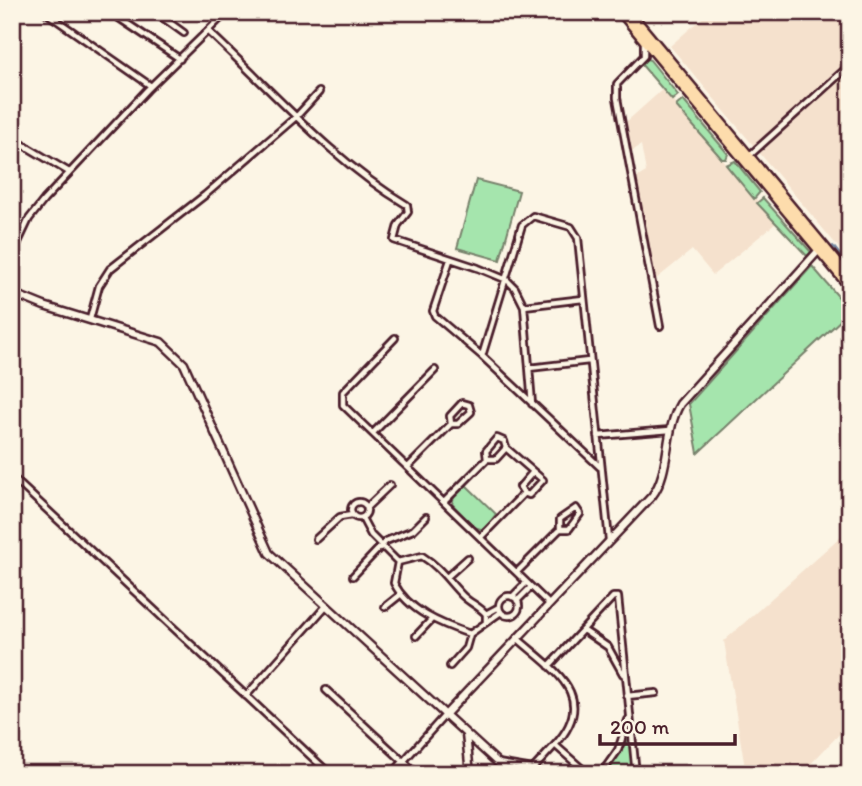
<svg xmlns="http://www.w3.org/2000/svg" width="862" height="786" font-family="Itim,sans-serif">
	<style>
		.built { fill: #f5e1cd }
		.green { fill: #a5e5ad; stroke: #78826c; stroke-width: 2 }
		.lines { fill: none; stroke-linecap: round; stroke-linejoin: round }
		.stream { stroke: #7489a2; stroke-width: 2 }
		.street-casing { stroke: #4a1f2b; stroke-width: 10 }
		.secondary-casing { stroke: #4a1f2b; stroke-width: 11 }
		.highway-casing { stroke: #4a1f2b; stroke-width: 13 }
		.street { stroke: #fcf5e5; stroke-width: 4.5 }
		.secondary { stroke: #fcf5e5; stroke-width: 6 }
		.highway { stroke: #fddcac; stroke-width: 8 }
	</style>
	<rect width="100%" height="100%" fill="#fcf5e5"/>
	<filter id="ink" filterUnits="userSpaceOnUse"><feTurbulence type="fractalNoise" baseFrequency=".0143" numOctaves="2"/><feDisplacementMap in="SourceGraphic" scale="14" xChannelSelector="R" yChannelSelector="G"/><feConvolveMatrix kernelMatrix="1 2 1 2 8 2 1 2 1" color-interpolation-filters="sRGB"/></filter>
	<g filter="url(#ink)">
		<!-- built -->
		<path class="built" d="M709 12H836L850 29V261L670 46Z
			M663 89 776 223 713 275 692 250 655 280 636 178 646 172 641 145 631 152 625 123Z
			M850 528V723L801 774H746L724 641Z"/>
		<!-- green -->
		<path class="green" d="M644 58 650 60 678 95 672 100 641 64 620 86 623 125 618 86Z
			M683 100 728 154 726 159H722L676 106Z
			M735 161 760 192 754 199 726 165Z
			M476 180 519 191 500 260 457 248Z
			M763 198 811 252 807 256 757 203Z
			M812 266 842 301 844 317 698 453 689 404Z
			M466 485 496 514 484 530 474 527 452 504 454 497Z
			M629 738 633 774H606Z"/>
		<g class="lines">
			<!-- stream -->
			<path class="stream" d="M833 246 850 267"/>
			<defs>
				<path id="street" d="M45 12 151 86
					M110 12 180 59
					M155 12 184 33
					M841 12 850 23
					M208 31C273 91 331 160 407 205L408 212 398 225 394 240 478 268 507 280 515 288 524 306 532 404
					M644 42V56L617 84V98L660 326
					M12 138 69 172
					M749 156 850 65
					M12 255 29 219 44 200 147 90 227 12
					M450 260 433 311 435 316 482 356 600 467
					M524 306 583 299
					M90 319 99 286 110 269 205 195 297 116 319 92
					M395 338 343 392V405L548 603
					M482 356 522 225 533 216 571 227 578 238 609 540
					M529 368 589 361
					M373 433 435 370
					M598 436 670 430
					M487 459H496L506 448
					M408 467 451 424H458L471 412 469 405 462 403 450 416 451 424
					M12 477 330 774
					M524 493 520 487 532 473
					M351 510a8 8 0 1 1 16 0a8 8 0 1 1-16 0Z
					M444 502 487 459 486 451 497 438 504 441 506 448 543 480 529 495 524 493 481 537
					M367 507 390 485
					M362 518 371 535 398 562 394 583C408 611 441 624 470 634L501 612
					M316 539 340 517 352 515
					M398 562 422 556C440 567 449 582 463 596 470 603 479 606 486 614V621
					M517 572 560 529H569L580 514 576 508 560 519V529
					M353 576 386 541 413 530 426 517
					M448 576 468 558
					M499 606a10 10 0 1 1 20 0a10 10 0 1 1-20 0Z
					M512 597 526 583
					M517 601 531 587
					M385 607 400 595
					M486 614 499 607
					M583 630 608 647 623 674
					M416 636 432 619
					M517 638C553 670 600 696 555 745L588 774
					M450 666 466 648 470 634
					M549 666 613 597H618L636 774
					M326 690 417 774
					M246 696 326 606
					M627 696 656 693
					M498 763 533 769 555 745
					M392 774 445 715
					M601 774 618 750 628 720"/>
				<path id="secondary" d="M12 293 44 306 161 342 184 364 269 553 510 774
					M445 715 652 496C671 471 664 431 680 404L819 250
					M466 734 470 774"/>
				<path id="highway" d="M621 12 850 287
					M629 12 850 278"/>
			</defs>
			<!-- street casing -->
			<use href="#street" class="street-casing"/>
			<!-- secondary casing -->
			<use href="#secondary" class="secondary-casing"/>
			<!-- highway casing -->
			<use href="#highway" class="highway-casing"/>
			<!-- street -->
			<use href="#street" class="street"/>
			<!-- secondary -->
			<use href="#secondary" class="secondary"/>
			<!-- highway -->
			<use href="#highway" class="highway"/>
		</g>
	</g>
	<!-- margin -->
	<rect width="862" height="786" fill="none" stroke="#fcf5e5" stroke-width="42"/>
	<rect x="21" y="21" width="820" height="744" fill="none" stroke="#4a1f2b" stroke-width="2.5" filter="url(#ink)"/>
	<!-- scale -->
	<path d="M600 734v10h135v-10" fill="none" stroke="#4a1f2b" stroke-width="3.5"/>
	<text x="610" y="734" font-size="21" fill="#4a1f2b" stroke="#fcf5e5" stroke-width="5" paint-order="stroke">200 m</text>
</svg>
